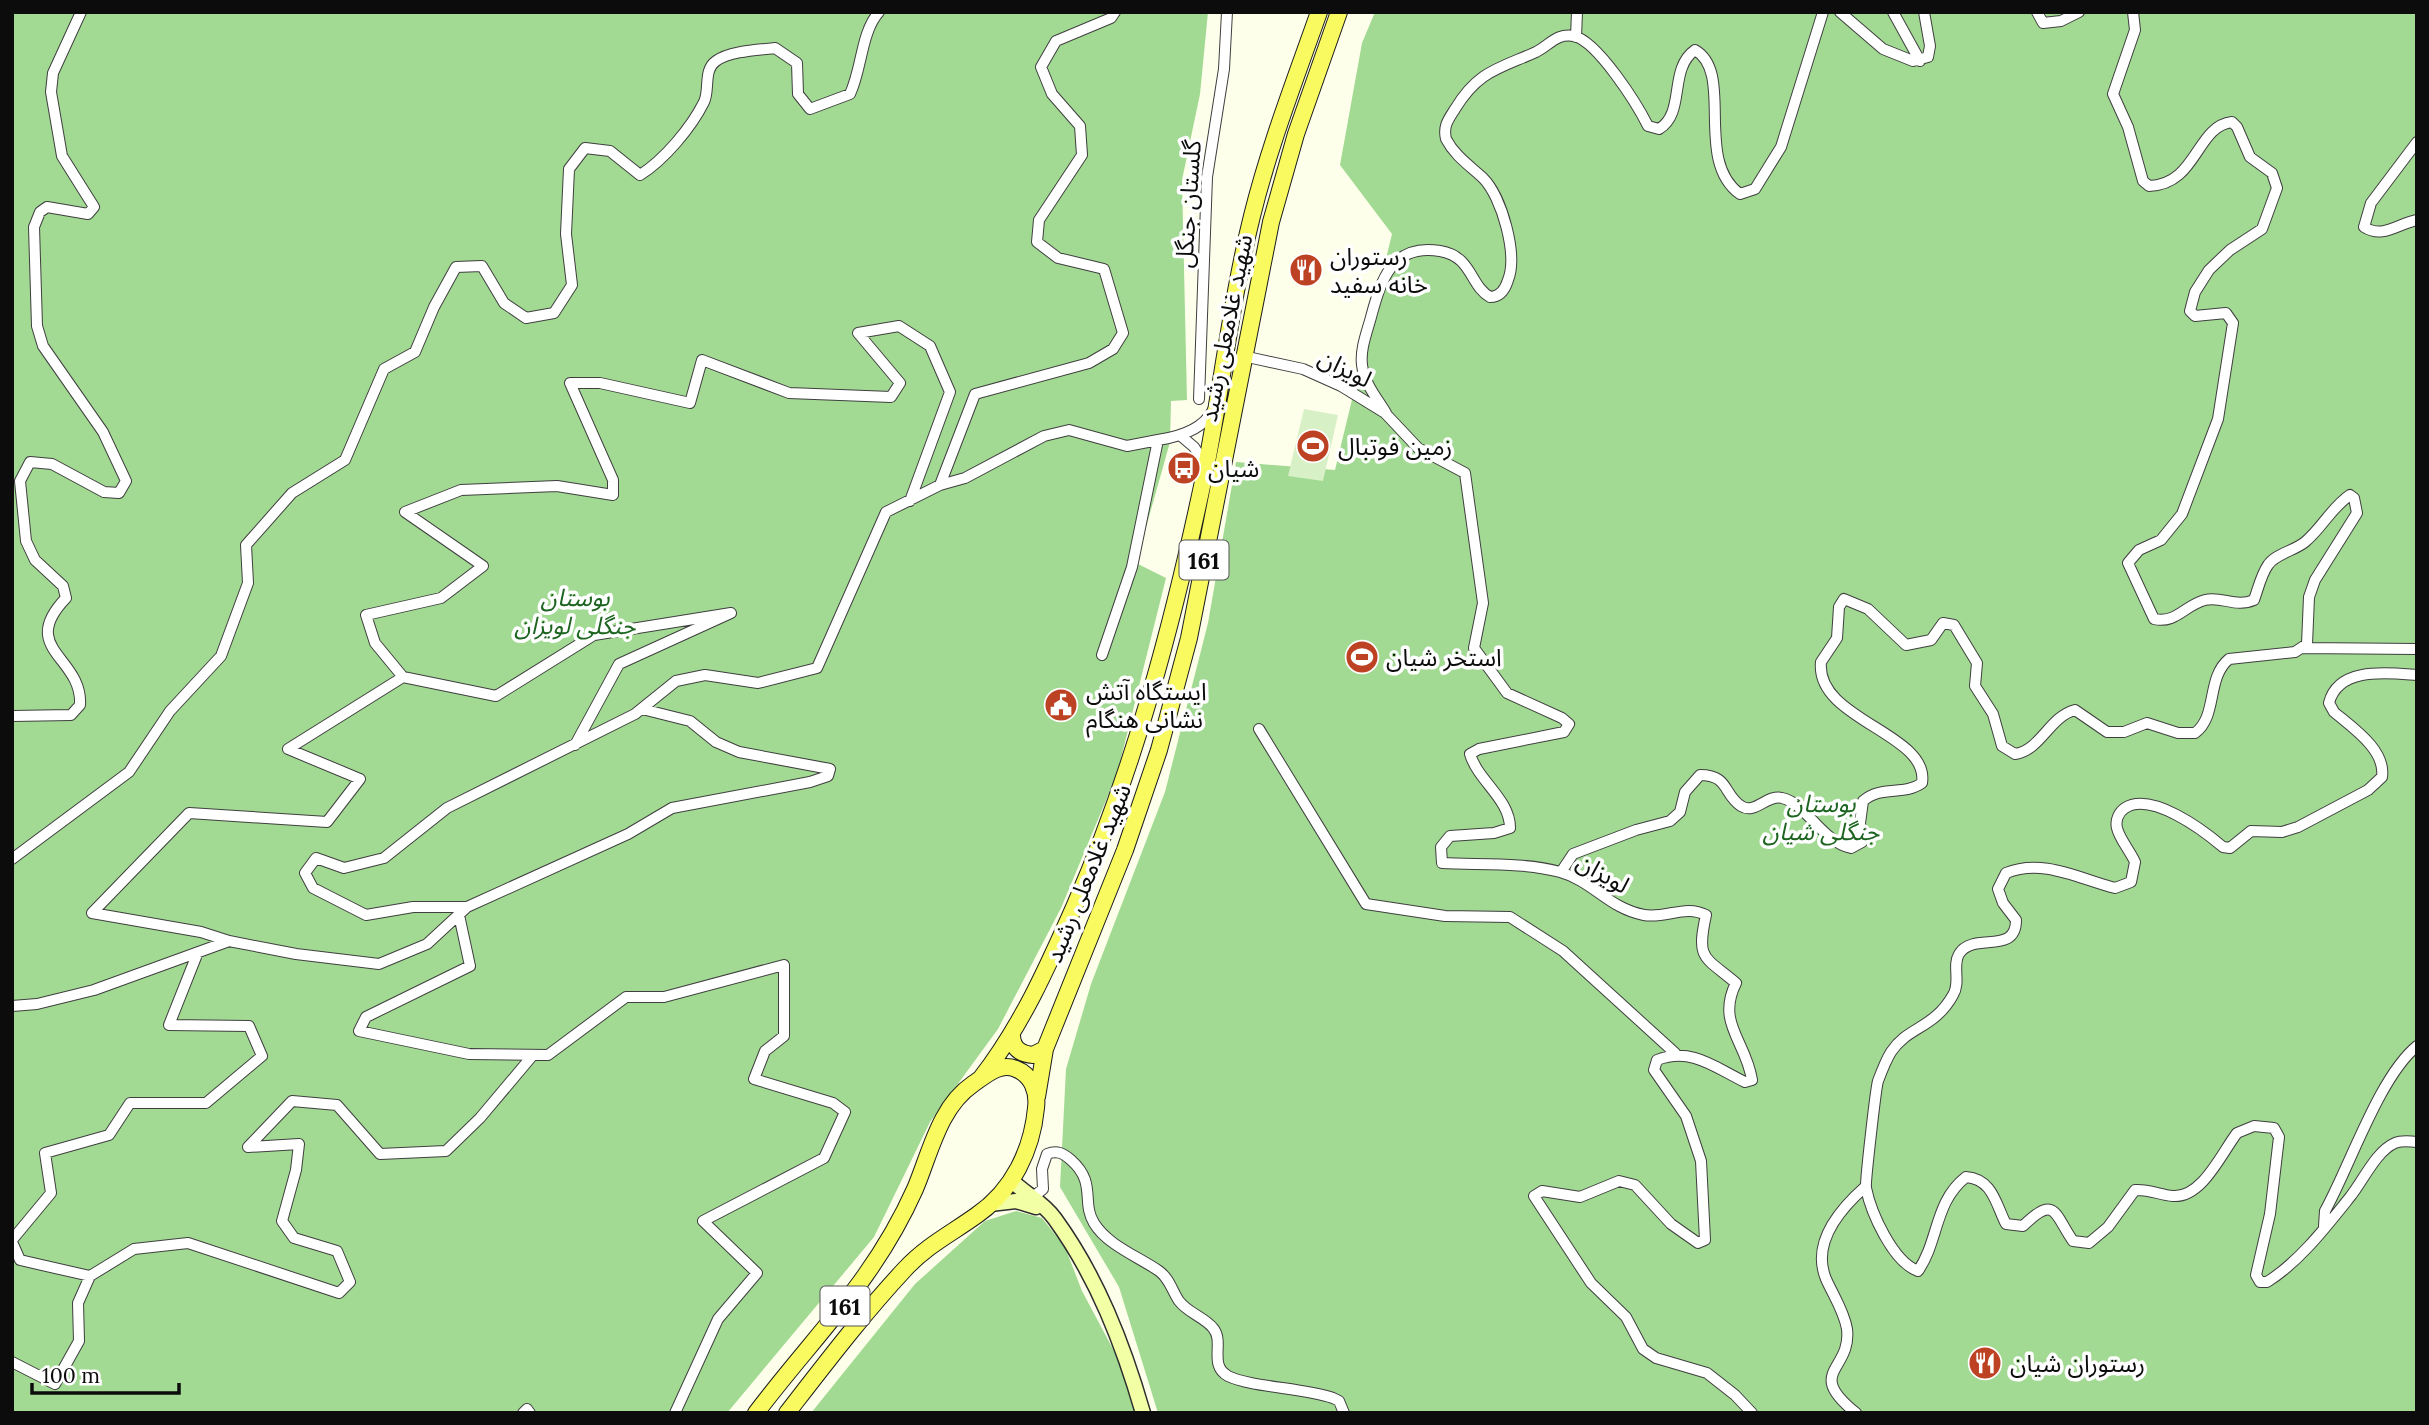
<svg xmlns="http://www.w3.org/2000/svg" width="2429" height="1425" font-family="Lora,'Noto Sans Arabic',serif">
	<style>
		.forest { fill: #a2da93 }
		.pitch { fill: #d7f0c6 }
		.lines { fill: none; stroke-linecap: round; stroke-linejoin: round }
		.street-casing { stroke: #3f3f3f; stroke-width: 12 }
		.secondary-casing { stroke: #2e2e2e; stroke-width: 17 }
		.primary-casing { stroke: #1d1d1d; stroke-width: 18 }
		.street { stroke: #fff; stroke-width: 10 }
		.secondary { stroke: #f3ffa5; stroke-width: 14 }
		.primary { stroke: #f9fa5f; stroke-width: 16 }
		.labels { text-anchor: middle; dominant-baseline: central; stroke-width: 7; stroke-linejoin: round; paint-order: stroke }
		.shield { fill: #fff; stroke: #555; stroke-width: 2 }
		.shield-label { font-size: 23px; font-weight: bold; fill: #0c0c0c }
		.street-label { font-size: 24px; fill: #0c0c0c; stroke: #fff }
		.poi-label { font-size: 24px; fill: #0c0c0c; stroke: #fff; text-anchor: start }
		.park-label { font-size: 24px; font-style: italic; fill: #1c641f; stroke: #fff }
	</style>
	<rect width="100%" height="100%" fill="#feffea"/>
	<!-- forest -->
	<path class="forest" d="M12 12H1208L1200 94 1182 180 1187 400 1171 401 1170 442 1136 563 1166 578 1117 774 1061 908 998 1029 930 1122 874 1237 727 1413H12Z
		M1375 12H2417V1413H1158L1119 1287 1060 1187 1066 1069 1091 984 1165 792 1208 623 1236 462 1335 470 1392 234 1340 165 1362 43Z
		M1016 1211 1042 1218 1065 1247 1082 1291 1121 1364 1135 1413H811L915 1284 985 1221Z"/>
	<!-- pitch -->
	<path class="pitch" d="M1304 409 1338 415 1323 481 1288 476Z"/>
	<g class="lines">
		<defs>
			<path id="street" d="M1840 12 1883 49 1913 61 1928 57 1930 46 1924 12
				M1893 12 1920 61
				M2037 12 2043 23 2061 21 2079 12
				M1576 37 1577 12
				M2417 142 2371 203 2364 227C2383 239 2397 224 2417 220
				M1243 356 1303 369 1341 386 1385 413 1418 448 1465 473 1483 603 1474 648 1507 693 1562 718 1569 724 1564 732 1479 749 1470 754C1478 781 1510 799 1510 828L1494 833 1450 836 1441 847 1442 863C1480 865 1523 862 1560 872 1593 881 1608 908 1644 915 1666 919 1685 904 1706 915 1696 960 1704 956 1736 983 1716 1023 1746 1041 1752 1080L1745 1082C1714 1067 1692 1047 1657 1060L1654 1070 1686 1116 1701 1161 1705 1240 1698 1243 1671 1224 1635 1185 1619 1181 1580 1197 1542 1191 1534 1196 1591 1283 1626 1317 1643 1349 1656 1358 1707 1373 1735 1395 1752 1413
				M1199 399 1207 177 1224 69 1227 12
				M1386 413C1377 398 1364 383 1362 365 1360 349 1367 332 1371 317 1381 280 1392 243 1440 251 1472 256 1470 286 1490 297 1500 297 1505 290 1508 280 1518 255 1502 197 1483 178 1469 165 1455 156 1446 139 1443 126 1448 120 1455 109 1478 71 1498 69 1536 52 1550 45 1556 33 1574 36 1598 42 1637 104 1648 126L1659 129C1686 113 1668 69 1695 50 1735 73 1693 160 1740 194L1755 189 1781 147 1823 12
				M1181 436 1194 447 1205 464
				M1158 440C1178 437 1203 430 1213 410
				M940 485 965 478 1044 436 1069 430 1127 446 1158 440 1132 567 1102 655
				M2302 648 2417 649
				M2417 675C2388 673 2338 666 2329 703L2334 712C2353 728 2386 750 2382 777L2368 790 2298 827 2282 832 2251 831 2230 848 2223 847C2203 830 2151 791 2125 808 2119 812 2115 820 2117 828 2119 838 2130 851 2135 862L2131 882 2115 888C2079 879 2043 858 2006 873L1998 889 2003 903 2016 920C2016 956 1973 931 1959 954 1952 966 1961 982 1953 995 1934 1029 1908 1026 1891 1052 1886 1060 1881 1073 1878 1081 1876 1087 1865 1182 1866 1188 1871 1213 1893 1262 1918 1271 1939 1241 1934 1202 1966 1177 1993 1179 1996 1205 2006 1224L2023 1226C2056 1194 2054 1214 2073 1241L2089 1243 2108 1227 2135 1190C2149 1189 2160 1195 2173 1196 2202 1198 2221 1154 2237 1133L2254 1126 2274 1128 2279 1137 2270 1214 2256 1275 2260 1282H2267C2299 1262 2326 1227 2350 1197 2363 1181 2376 1151 2395 1143 2402 1140 2410 1141 2417 1142
				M403 677 375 643 366 615 441 598 483 566 405 512 461 490 557 486 613 495V480L570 383H600L690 403 702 360 789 393 891 397 900 383 858 333 899 326 930 346 950 392 910 501
				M12 716 71 715 80 705C83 657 17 649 66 598L63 586 35 560 26 541 20 481 30 462 52 464 104 492 119 493 126 481 103 432 43 346 37 326 34 227 40 212 47 207 88 214 94 207 62 156 51 92 53 73 81 12
				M1259 729 1366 904 1445 916 1510 917 1563 951 1675 1053
				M12 859 129 772 170 711 221 656 248 583 246 545 292 493 345 460 384 369 415 352 434 307 456 267 482 266 504 303 526 318 554 313 572 285 566 234 569 169 585 148 610 151 640 175C664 160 691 128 704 102 710 90 703 70 716 61 730 51 758 50 775 48L797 63 798 94 810 109 850 94C862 69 861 32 879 12
				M1561 872 1573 854 1636 830 1670 821 1680 812 1685 792 1700 775C1729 775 1723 794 1741 806 1755 815 1767 794 1782 798 1806 803 1821 841 1851 848L1862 842 1860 823 1863 801C1881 785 1904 796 1922 783 1930 733 1815 720 1821 662L1837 638 1839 607 1844 599 1868 609 1906 645 1931 640 1943 623 1954 625 1977 663 1975 686 1993 714 2002 746 2015 754C2041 750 2049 717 2075 710L2107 732H2124L2147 723 2178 733H2195C2218 716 2206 678 2229 659L2295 652 2307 644 2309 597 2315 580 2357 513 2354 498 2350 495C2331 508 2322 528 2305 542 2294 551 2275 554 2268 565 2261 575 2258 589 2254 600 2236 608 2222 596 2205 600 2185 605 2176 624 2154 619L2128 563 2139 550 2161 540 2182 514 2218 419 2233 323 2226 313 2195 316 2190 311 2195 292 2209 270 2230 250 2262 229 2277 188 2272 173 2250 157 2237 127 2232 122C2196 126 2197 185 2149 186L2143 181 2128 127 2113 94 2135 30 2133 12
				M467 907H413L366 915 313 888 305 873 316 858 344 868 384 858 447 808 635 714 676 681 705 675 758 683 817 668 886 512 940 485 975 394 1089 363 1113 349 1123 333 1104 269 1058 258 1037 242 1039 220 1082 155 1080 126 1052 94 1041 67 1056 41 1111 18 1115 12
				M459 915 470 966 366 1017 359 1031 469 1054 548 1055 626 997H664L784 965V1036L765 1051 754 1079 833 1103 845 1112 824 1158 703 1221 757 1273 718 1319 675 1413
				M229 941 201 932 92 913 189 813 327 822 360 779 288 749 403 677 496 696 594 635 731 613 619 664 575 745
				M12 1006 37 1004 94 990 229 941 296 954 379 964 427 944 467 907 628 834 672 808 810 782 828 776 830 769 739 752 716 742 690 721 642 709
				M1033 1197 1043 1189 1042 1169 1047 1154C1057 1150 1063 1153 1071 1160 1097 1183 1081 1202 1094 1223 1107 1245 1139 1257 1159 1271 1170 1279 1172 1291 1179 1301 1188 1313 1204 1317 1213 1328 1225 1342 1208 1365 1228 1376 1250 1387 1304 1388 1333 1398L1339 1401 1344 1413
				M2324 1226 2325 1211C2350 1166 2379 1077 2417 1046
				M12 1240 51 1193 45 1153 109 1135 130 1103H206L262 1056 249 1026 169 1025 198 952
				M12 1242 20 1260 90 1276
				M12 1362 55 1384 79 1341 78 1303 90 1276 134 1249 188 1243 339 1293 350 1282 337 1251 294 1238 282 1221 296 1170 299 1144 248 1147 292 1101 337 1105 380 1154 446 1151 480 1118 533 1055
				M523 1413 527 1409 530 1413
				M1856 1413C1804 1371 1852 1371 1847 1329 1844 1311 1833 1295 1826 1279 1811 1243 1839 1210 1865 1187"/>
			<path id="secondary" d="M1011 1180C1025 1194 1043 1202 1055 1219 1097 1277 1123 1344 1143 1413
				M990 1204 1016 1201 1036 1207"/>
			<path id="primary" d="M1012 1036C1013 1049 1021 1054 1033 1055L1045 1049
				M981 1078C1022 1025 1048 966 1075 905 1135 767 1174 620 1205 472 1222 387 1231 300 1252 216 1269 147 1295 80 1319 12
				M1037 1097 1045 1049 1125 850 1159 750 1189 638 1271 222 1296 134 1339 12
				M756 1413C815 1335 874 1281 915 1189 930 1154 939 1107 973 1084 986 1075 1000 1062 1016 1069 1032 1075 1038 1092 1036 1108 1032 1150 1013 1190 977 1215 952 1233 926 1246 905 1269 863 1314 825 1364 787 1413"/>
		</defs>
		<!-- street casing -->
		<use href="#street" class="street-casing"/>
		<!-- secondary casing -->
		<use href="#secondary" class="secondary-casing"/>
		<!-- primary casing -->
		<use href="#primary" class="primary-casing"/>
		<!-- street -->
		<use href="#street" class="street"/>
		<!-- secondary -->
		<use href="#secondary" class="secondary"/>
		<!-- primary -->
		<use href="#primary" class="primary"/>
	</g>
	<!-- icons -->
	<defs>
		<symbol id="restaurant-disc" viewBox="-11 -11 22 22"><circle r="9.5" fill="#bd4223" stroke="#fff"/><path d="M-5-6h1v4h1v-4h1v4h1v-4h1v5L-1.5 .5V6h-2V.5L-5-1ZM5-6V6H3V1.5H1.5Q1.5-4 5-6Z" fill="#fff"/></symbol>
		<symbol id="stadium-disc" viewBox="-11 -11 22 22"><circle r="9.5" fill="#bd4223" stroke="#fff"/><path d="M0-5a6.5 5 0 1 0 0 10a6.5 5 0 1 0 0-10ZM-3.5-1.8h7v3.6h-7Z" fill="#fff"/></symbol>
		<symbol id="bus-disc" viewBox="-11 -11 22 22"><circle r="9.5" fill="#bd4223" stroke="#fff"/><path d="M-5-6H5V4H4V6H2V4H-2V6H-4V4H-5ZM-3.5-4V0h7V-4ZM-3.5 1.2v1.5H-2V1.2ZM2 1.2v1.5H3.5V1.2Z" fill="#fff"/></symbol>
		<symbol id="civic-disc" viewBox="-11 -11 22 22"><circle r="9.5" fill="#bd4223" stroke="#fff"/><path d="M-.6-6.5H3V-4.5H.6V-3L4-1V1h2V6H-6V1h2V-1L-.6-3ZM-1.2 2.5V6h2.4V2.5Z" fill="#fff"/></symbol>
	</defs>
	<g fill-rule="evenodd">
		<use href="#restaurant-disc" x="1287" y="251" width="38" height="38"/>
		<use href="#stadium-disc" x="1294" y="427" width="38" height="38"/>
		<use href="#bus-disc" x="1165" y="449" width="38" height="38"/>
		<use href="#stadium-disc" x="1343" y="638" width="38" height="38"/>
		<use href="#civic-disc" x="1042" y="686" width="38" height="38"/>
		<use href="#restaurant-disc" x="1966" y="1344" width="38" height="38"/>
	</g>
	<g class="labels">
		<!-- shield labels -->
		<g class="shield">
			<rect x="1179.5" y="540.5" width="49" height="39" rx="5"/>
			<rect x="820.5" y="1286.5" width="49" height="39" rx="5"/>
		</g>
		<g class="shield-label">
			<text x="1204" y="560">161</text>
			<text x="845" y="1306">161</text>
		</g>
		<!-- street labels -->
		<g class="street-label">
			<text transform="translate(1188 204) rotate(-86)">گلستان جنگل</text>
			<text transform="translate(1226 328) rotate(-79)">شهید غلامعلی رشید</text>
			<text transform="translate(1345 368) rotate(27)">لویزان</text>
			<text transform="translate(1088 873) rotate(-68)">شهید غلامعلی رشید</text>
			<text transform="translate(1603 873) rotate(30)">لویزان</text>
		</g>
		<!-- poi labels -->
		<g class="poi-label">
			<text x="1330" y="256">رستوران<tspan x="1330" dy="28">خانه سفید</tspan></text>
			<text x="1338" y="446">زمین فوتبال</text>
			<text x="1208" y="468">شیان</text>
			<text x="1386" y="657">استخر شیان</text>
			<text x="1086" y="691">ایستگاه آتش<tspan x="1086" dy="28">نشانی هنگام</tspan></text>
			<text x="2010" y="1363">رستوران شیان</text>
		</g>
		<!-- park labels -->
		<g class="park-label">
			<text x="575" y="597">بوستان<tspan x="575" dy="28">جنگلی لویزان</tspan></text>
			<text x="1821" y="803">بوستان<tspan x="1821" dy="28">جنگلی شیان</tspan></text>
		</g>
	</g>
	<!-- border -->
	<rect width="2429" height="1425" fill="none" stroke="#0c0c0c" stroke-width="28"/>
	<!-- scale -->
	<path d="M32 1383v10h147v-10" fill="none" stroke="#0c0c0c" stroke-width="3.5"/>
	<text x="42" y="1383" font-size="21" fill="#0c0c0c" stroke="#ffffff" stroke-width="5" paint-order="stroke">100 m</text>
</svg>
